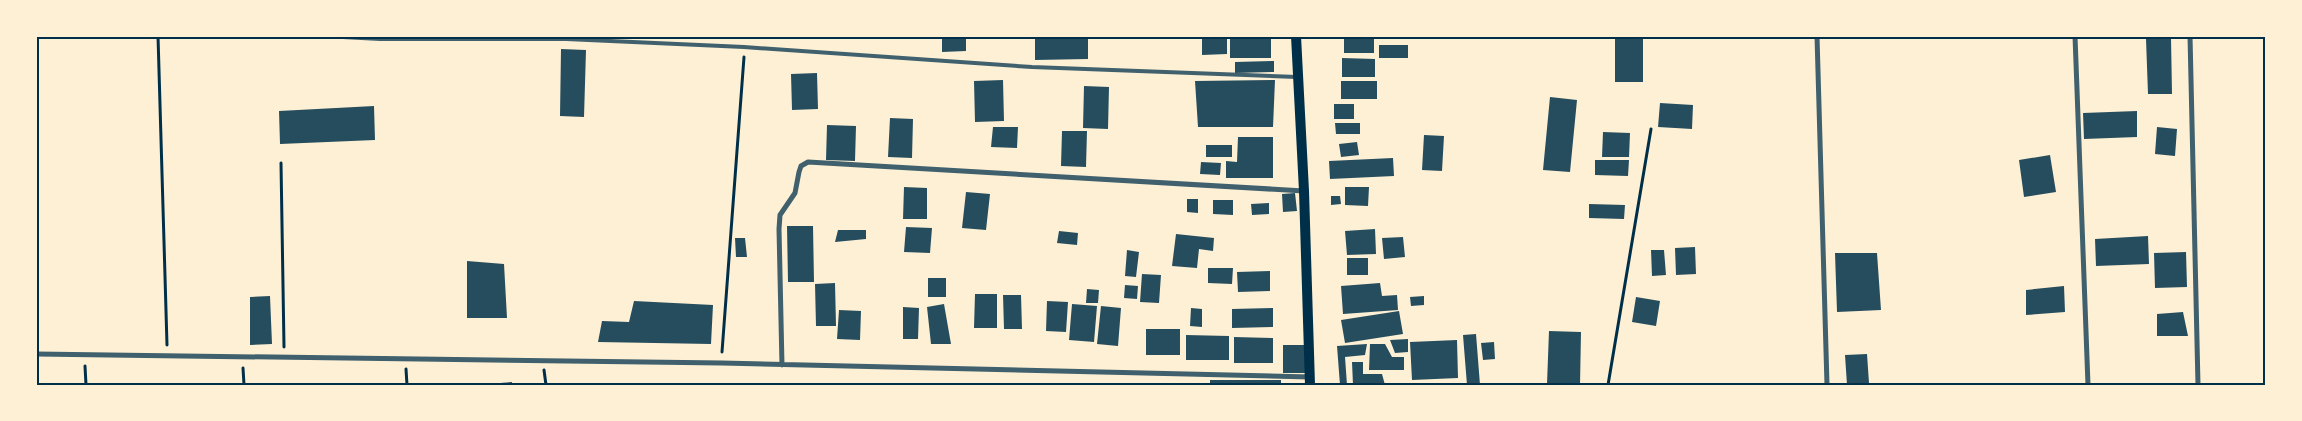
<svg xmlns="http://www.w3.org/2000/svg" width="2302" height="421" font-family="'DejaVu Sans',sans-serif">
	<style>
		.building { fill: #264d5e }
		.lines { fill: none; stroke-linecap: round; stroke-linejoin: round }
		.path { stroke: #003049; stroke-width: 3 }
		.service { stroke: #3f606c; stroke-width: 4 }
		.minor { stroke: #3f606c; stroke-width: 5 }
		.secondary { stroke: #003049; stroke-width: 10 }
		.neatline { fill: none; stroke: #003049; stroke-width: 2 }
	</style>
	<rect width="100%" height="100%" fill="#fdf0d5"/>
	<!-- building -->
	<path class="building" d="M942 36H966V51L942 52Z
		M1035 36H1088V59L1035 60Z
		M1230 36H1271V58H1230Z
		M1344 36H1374V53H1344Z
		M1615 36H1643V82H1615Z
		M2171 38 2172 94H2148L2146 39Z
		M1202 39H1227V54L1202 55Z
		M1379 45H1408V58H1379Z
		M561 49 586 50 584 117 560 116Z
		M1342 58 1375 59V77H1342Z
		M1274 61V72L1235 73V62Z
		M817 73 818 109 792 110 791 74Z
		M1003 80 1004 121 975 122 974 81Z
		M1275 80 1273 127H1198L1195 81Z
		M1341 81H1377V99H1341Z
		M1084 86 1109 87 1108 129 1083 128Z
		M1550 97 1577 100 1570 172 1543 170Z
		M1660 103 1693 105 1692 129 1658 127Z
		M1334 104H1354V119H1334Z
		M374 106 375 140 280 144 279 111Z
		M2137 111V137L2084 139 2083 113Z
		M890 118 913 119 912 158 888 157Z
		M1335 123H1360V134H1336Z
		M827 125 856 126 855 161 826 160Z
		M993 127H1018L1017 148 991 147Z
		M2157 127 2177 129 2175 156 2155 154Z
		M1062 131H1087L1086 167 1061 166Z
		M1603 132 1630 133 1629 157H1602Z
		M1424 135 1444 136 1442 171 1422 170Z
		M1238 137H1273V178H1226V161L1237 162Z
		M1357 142 1359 155 1341 157 1339 144Z
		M1206 145H1232V157H1206Z
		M2050 155 2056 192 2024 197 2019 160Z
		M1393 158 1394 176 1330 179 1329 161Z
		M1595 160H1629L1628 176 1595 175Z
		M1201 162 1221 163 1220 175 1200 174Z
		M904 187 927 188V219H903Z
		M1345 187H1369L1368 206 1345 205Z
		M966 192 990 194 986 230 962 228Z
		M1295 193 1297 211 1283 212 1282 194Z
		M1331 196H1340L1341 204 1331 205Z
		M1187 199H1198V213L1187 212Z
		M1213 200H1233V215L1213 214Z
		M1269 203V214L1252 215 1251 204Z
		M1589 204 1625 205 1624 219 1589 218Z
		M787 226H813L814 282H788Z
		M906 227 932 228 930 253 904 252Z
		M1375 229 1376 254 1347 255 1345 231Z
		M838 230H866V239L835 242Z
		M1059 231 1078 233 1077 245 1057 243Z
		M1176 234 1214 238 1213 251 1199 249 1197 268 1172 266Z
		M2148 236 2149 264 2096 266 2095 239Z
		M1403 237 1405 257 1384 259 1382 238Z
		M735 238H745L747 257H736Z
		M1695 247 1696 274 1676 275 1675 248Z
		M1127 250 1139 252 1136 277 1125 276Z
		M1651 250H1664L1666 275 1652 276Z
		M2186 252 2187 287 2155 288 2154 253Z
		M1835 253H1877L1881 310 1837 312Z
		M1347 258H1368V275H1347Z
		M467 261 504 264 507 318H467Z
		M1208 268H1233L1232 284 1208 283Z
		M1270 271V291L1238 292 1237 272Z
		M1142 274 1161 275 1159 303 1140 302Z
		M928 278H946V297H928Z
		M835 283 836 326H816L815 284Z
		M1380 283 1382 296 1397 295 1398 310 1343 314 1341 286Z
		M1125 285 1138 286 1137 299 1124 298Z
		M2064 286 2065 312 2026 315V290Z
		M1087 289 1099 290 1098 303H1086Z
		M975 294H997V328H974Z
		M1003 295H1021L1022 329H1004Z
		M270 296 272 344 250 345V297Z
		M1424 296V305L1411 306 1410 297Z
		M1636 297 1660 301 1656 326 1632 322Z
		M634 301 713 305 711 344 598 342 602 321 629 322Z
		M1047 301 1068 302 1066 332 1046 331Z
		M944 304 951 344H931L927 307Z
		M1072 304 1097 306 1094 342 1069 340Z
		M1101 306 1121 308 1118 346 1097 344Z
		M903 307 919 308 918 339H903Z
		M1191 308 1202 309V327L1190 326Z
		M1273 308V327L1232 328V309Z
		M839 310 861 311 860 340 837 339Z
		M1399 311 1403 334 1345 343 1341 320Z
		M2183 312 2188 336H2157V314Z
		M1146 329H1180V355H1146Z
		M1549 331 1581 332 1580 385 1547 384Z
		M1476 334 1480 385H1467L1463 335Z
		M1186 335 1229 336V360H1186Z
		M1234 337 1273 338V363H1234Z
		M1408 339V352L1395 353 1390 340Z
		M1457 340 1458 378 1412 380 1410 342Z
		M1494 342 1495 359 1483 360 1481 343Z
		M1367 344 1365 355 1345 357 1347 385H1340L1337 346Z
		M1370 344H1385L1392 357H1404V370H1369Z
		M1283 345H1305V373H1283Z
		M1867 354 1869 383 1847 385 1845 355Z
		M1352 362H1363V374H1382L1385 385H1353Z
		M1210 380H1281V385H1210Z
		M512 382V385H500V383Z"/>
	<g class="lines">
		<!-- path -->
		<path class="path" d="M158 36 167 345
			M281 163 284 347
			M722 352 744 57
			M85 366 86 385
			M243 368 244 385
			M406 369 407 385
			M544 370 546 385
			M1608 385 1651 129"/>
		<!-- service -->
		<path class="service" d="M324 36 380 39H566L744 47 1032 67 1297 77"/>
		<!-- minor -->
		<path class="minor" d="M1817 36 1827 385
			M2075 36 2088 385
			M2190 36 2198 385
			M36 354 722 363 1310 377
			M782 365 779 229 780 215 795 193 799 172 801 166 808 162 1304 191"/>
		<!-- secondary -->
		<path class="secondary" d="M1296 36 1304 191 1310 385"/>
	</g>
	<!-- border -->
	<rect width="2302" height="421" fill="none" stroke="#fdf0d5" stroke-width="75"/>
	<rect x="38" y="38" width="2226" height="346" class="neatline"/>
</svg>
